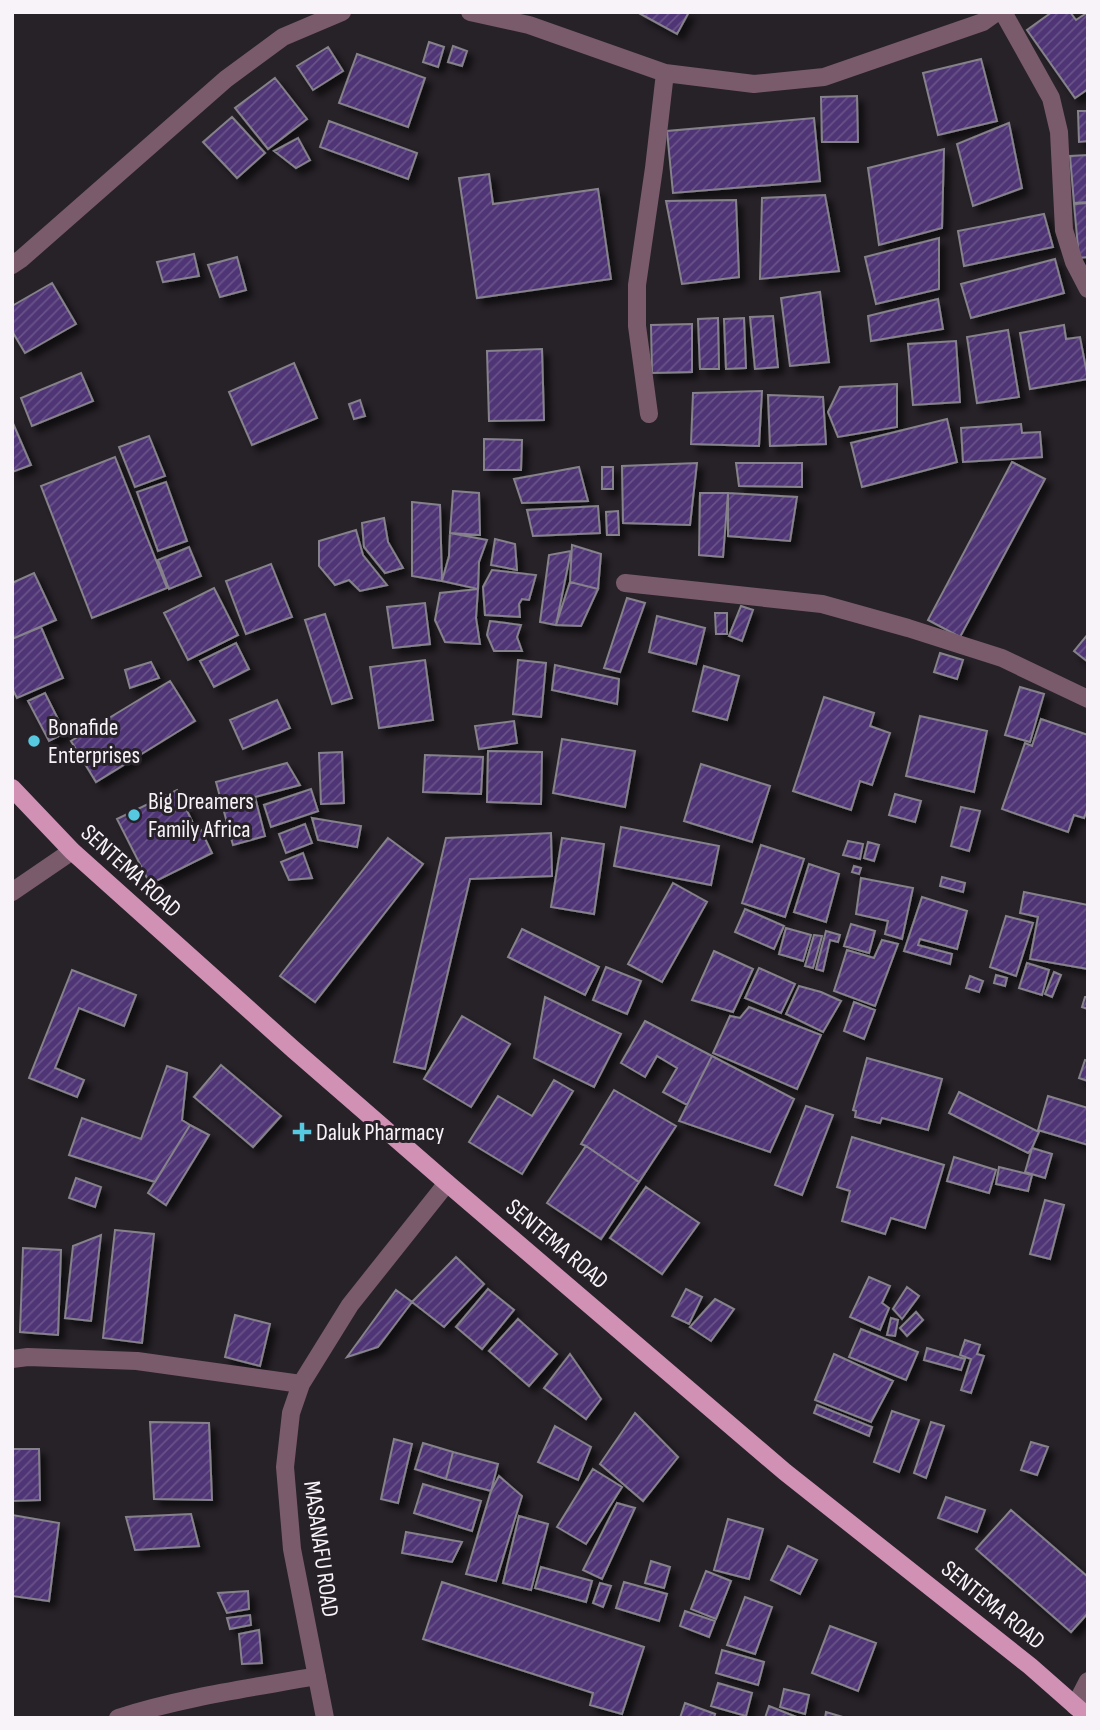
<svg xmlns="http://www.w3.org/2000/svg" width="1100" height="1730" font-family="'Sofia Sans Condensed',sans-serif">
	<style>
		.building { fill: url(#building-hatch); stroke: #85828b; stroke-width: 2; filter: url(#shadow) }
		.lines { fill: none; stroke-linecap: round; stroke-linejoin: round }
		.minor { stroke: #7a5b6c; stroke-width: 18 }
		.major { stroke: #d091b5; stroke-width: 18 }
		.poi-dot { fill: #56c9e1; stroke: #272228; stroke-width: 2.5 }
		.labels { text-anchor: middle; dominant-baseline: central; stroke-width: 6; stroke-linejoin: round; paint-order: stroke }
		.poi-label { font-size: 24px; fill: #f7f3f8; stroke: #272228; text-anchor: start }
		.street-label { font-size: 24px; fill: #f7f3f8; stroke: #272228 }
	</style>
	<defs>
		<pattern id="building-hatch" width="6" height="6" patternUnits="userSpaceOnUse" patternTransform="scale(1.75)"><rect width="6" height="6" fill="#4f3574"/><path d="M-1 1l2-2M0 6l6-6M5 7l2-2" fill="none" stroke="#695389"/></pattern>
		<filter id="shadow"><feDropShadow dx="6" dy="6" stdDeviation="3.5" flood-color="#0009"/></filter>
	</defs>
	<rect width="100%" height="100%" fill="#272228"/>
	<!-- building -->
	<path class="building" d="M637 12H689L677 34Z
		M1052 12H1070L1076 20 1088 12V89L1075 98 1027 30Z
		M429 42 444 47 438 67 423 62Z
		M453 46 467 51 462 66 448 62Z
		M328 47 343 71 313 90 297 66Z
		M357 54 425 78 408 127 339 103Z
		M981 59 997 121 938 135 923 73Z
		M275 78 307 119 268 149 235 108Z
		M857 96 858 142H822L821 97Z
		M1078 111H1088V141L1079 142Z
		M232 117 265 153 237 178 203 142Z
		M814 118 820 181 673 193 667 131Z
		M329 121 417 153 408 179 320 147Z
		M1009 123 1022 188 973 206 957 144Z
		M298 138 310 160 296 168 274 151Z
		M944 149 942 228 879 245 868 168Z
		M1088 155V202L1074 203 1070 156Z
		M489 174 493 204 598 189 611 279 477 298 459 178Z
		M825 195 839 271 760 279 762 198Z
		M736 200 739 277 682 284 666 201Z
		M1088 203V257L1079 258 1074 204Z
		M1044 214 1053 247 964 266 958 231Z
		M939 238V289L876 304 865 257Z
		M194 254 199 276 163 282 157 262Z
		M237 257 246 290 220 297 208 265Z
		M1055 259 1064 293 971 318 961 284Z
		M52 283 76 324 25 353 12 331V306Z
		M820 292 829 362 790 366 781 298Z
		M938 299 943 329 871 341 868 316Z
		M773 316 778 367 755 369 750 317Z
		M718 318 719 369H700L698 319Z
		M744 318 746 368 726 369 724 319Z
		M692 324V372L652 373 651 325Z
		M1064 325 1066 339 1080 337 1088 379 1030 389 1020 333Z
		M1008 330 1019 397 977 403 967 337Z
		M956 341 960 402 913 405 908 344Z
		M542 349 544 420 489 421 487 351Z
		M294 363 317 418 252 445 229 392Z
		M81 373 93 401 32 426 21 398Z
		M897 384V427L838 437 828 412 840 387Z
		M762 391 759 446 691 444 693 393Z
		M768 395 823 397 826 444 770 446Z
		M360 400 365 416 354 419 349 404Z
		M947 419 957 462 862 487 851 443Z
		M12 421 31 465 12 472Z
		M1021 424 1022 433 1040 432 1042 457 963 462 961 428Z
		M149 436 165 476 135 487 119 447Z
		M484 439 522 440 521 470H484Z
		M115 457 167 588 92 618 41 486Z
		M1012 462 1045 479 960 637 928 620Z
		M697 463 690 525 623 523 622 466Z
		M736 463H802V487L739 486Z
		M579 467 588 501 522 503 514 479Z
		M602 467H613V489H602Z
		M166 482 187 541 158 551 137 492Z
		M453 491 479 493 480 535 450 533Z
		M700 493H728L723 557 699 555Z
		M728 493 797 497 790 541 728 536Z
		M412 502 440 505 442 581 412 576Z
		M598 506 600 533 533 536 527 510Z
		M618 511 619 535H607L606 512Z
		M384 518 388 542 403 568 385 573 364 547 362 523Z
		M356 530 363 555 387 585 360 591 349 580 335 585 319 566V541Z
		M450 533 487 540 479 562 478 589 442 581 449 556Z
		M495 539 515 544 517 570 491 565Z
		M572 545 601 554 598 589 570 582Z
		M189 547 201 576 169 589 158 560Z
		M571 551 556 625 540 622 549 555Z
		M271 564 292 617 246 634 226 581Z
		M492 570 536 575 529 600 522 599 519 604 520 617 485 615 483 587Z
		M34 573 56 620 12 639V583Z
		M570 582 598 589 581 626 556 625Z
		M214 588 238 635 188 660 164 613Z
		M478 589 476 618 480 644 445 642 435 620 440 593Z
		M627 598 645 603 620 672 604 668Z
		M425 603 430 644 393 648 387 607Z
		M741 606 753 610 742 641 729 636Z
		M715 613H727V634H716Z
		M325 614 352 698 332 704 305 620Z
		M657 616 705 628 696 664 649 652Z
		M490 621 521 625 517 637 522 651H494L487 635Z
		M41 627 63 678 17 698 12 688V639Z
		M1088 634V662L1074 651Z
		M236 643 249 669 214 687 200 661Z
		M940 653 963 660 957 679 934 672Z
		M425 660 433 720 379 728 370 667Z
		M518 660 546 663 541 717 513 714Z
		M151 662 159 678 130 688 125 670Z
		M555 665 619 679 617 704 552 690Z
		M704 666 739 676 727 720 693 711Z
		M170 681 195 721 96 782 71 741Z
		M1020 687 1044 694 1030 742 1005 735Z
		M45 693 65 733 49 741 28 701Z
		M824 697 874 713 870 726 890 733 872 785 860 781 851 810 793 791Z
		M277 700 290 728 243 749 230 720Z
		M920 716 987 731 974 792 906 776Z
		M1041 719 1088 735V807L1084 818 1074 815 1068 832 1002 809 1025 743 1032 746Z
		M514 721 517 743 479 749 475 726Z
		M562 739 635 751 625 807 553 793Z
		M488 751 542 752 541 804 487 802Z
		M342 752 344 803 321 804 319 753Z
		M425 755 483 757 481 794 423 792Z
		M287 763 300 785 255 797 265 836 233 845 216 782Z
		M701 764 770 786 752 842 684 821Z
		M311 789 318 811 271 827 264 805Z
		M177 790 192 821 183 823 186 837 201 830 212 853 150 884 117 819Z
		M895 794 921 801 915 822 889 815Z
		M961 807 980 811 969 851 951 846Z
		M312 818 361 826 357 847 318 840Z
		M305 824 312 843 286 853 279 834Z
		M621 827 719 846 711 885 614 866Z
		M551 833 552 876 470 879 425 1069 394 1062 446 838Z
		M388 838 423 864 315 1002 280 976Z
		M562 838 604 844 594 914 551 907Z
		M848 841 863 844 860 859 843 855Z
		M868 842 879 845 874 861 864 858Z
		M761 845 804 859 785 917 742 903Z
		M303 853 312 878 289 880 281 862Z
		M809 864 839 874 826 922 794 912Z
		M854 866 861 868 859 874 852 872Z
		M942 877 965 883 963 892 940 886Z
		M861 878 913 888 902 939 885 934 888 921 856 914Z
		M673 883 707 902 662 982 628 964Z
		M1024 892 1088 905V969L1030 959 1038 917 1020 913Z
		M922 897 967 911 957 949 920 939 918 945 952 954 950 964 904 951Z
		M745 909 784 926 774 949 735 932Z
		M1006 916 1033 923 1016 976 990 967Z
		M851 924 875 931 869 953 844 946Z
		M786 928 811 935 803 961 779 954Z
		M522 929 599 967 585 995 508 957Z
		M826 931 840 935 838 942 830 940 823 971 816 969Z
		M814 935 822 936 813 968 805 966Z
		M882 940 898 944 875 1006 834 991 847 950 874 958Z
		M714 951 753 969 733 1012 692 1000Z
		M1027 963 1049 970 1042 995 1019 988Z
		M606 967 641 981 627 1014 593 1000Z
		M759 968 795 984 781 1013 745 998Z
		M72 970 136 995 124 1026 79 1008 55 1068 84 1080 77 1097 29 1078Z
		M1054 972 1061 975 1052 997 1045 994Z
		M996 975 1007 978 1005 986 994 983Z
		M970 976 983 981 979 992 966 988Z
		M799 986 821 992 841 1001 823 1032 786 1014Z
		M545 997 621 1034 594 1087 534 1058Z
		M1085 997H1088V1009L1082 1007Z
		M854 1002 875 1010 864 1039 844 1031Z
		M749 1007 821 1035 797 1089 713 1053 730 1016 740 1018Z
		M462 1016 510 1044 471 1107 424 1079Z
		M645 1021 712 1056 687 1105 663 1092 677 1068 657 1056 645 1077 621 1063Z
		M712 1056 794 1099 770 1152 679 1121Z
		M867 1058 942 1079 928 1130 882 1118 880 1123 855 1117 856 1111 853 1110Z
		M1085 1060 1088 1061V1081L1079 1078Z
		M221 1065 281 1116 253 1147 194 1097Z
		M167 1066 187 1073 182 1120 190 1125 155 1182 69 1155 82 1118 141 1139Z
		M554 1080 573 1091 522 1174 469 1142 498 1096 532 1116Z
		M614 1090 676 1126 639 1182 586 1146 581 1144Z
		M959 1092 1039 1132 1032 1148 1028 1153 949 1113Z
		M1048 1096 1088 1108V1145L1038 1130Z
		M806 1106 833 1115 802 1195 775 1185Z
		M190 1125 209 1135 166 1205 148 1193Z
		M852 1137 944 1165 925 1228 891 1218 885 1234 842 1221 850 1191 837 1187Z
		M586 1146 639 1182 601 1239 547 1203Z
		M1032 1148 1052 1154 1045 1178 1025 1172Z
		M954 1157 996 1170 989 1193 947 1181Z
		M999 1167 1032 1175 1028 1191 996 1184Z
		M76 1178 101 1187 95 1207 69 1198Z
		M646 1187 699 1223 662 1274 610 1238Z
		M1045 1200 1064 1205 1050 1259 1030 1254Z
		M115 1230 154 1234 142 1343 103 1338Z
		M101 1235 91 1321 65 1318 73 1246Z
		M23 1248 61 1250 58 1335 20 1332Z
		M456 1257 484 1284 444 1327 412 1302Z
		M869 1277 890 1286 882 1303 889 1308 880 1330 850 1317Z
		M907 1287 919 1296 902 1319 893 1309Z
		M488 1289 514 1310 482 1349 456 1327Z
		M686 1289 702 1297 689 1324 672 1316Z
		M396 1290 412 1302 378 1347 347 1357Z
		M715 1299 734 1309 711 1341 690 1327Z
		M916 1312 923 1320 907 1336 900 1328Z
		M235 1315 270 1324 260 1366 225 1357Z
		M891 1318 898 1320 895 1336 887 1335Z
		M518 1319 557 1354 529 1386 489 1351Z
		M861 1329 918 1352 906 1380 849 1357Z
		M965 1340 980 1345 977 1354 984 1356 971 1393 961 1390 971 1359 960 1355Z
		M927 1348 965 1359 961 1370 924 1360Z
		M570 1354 601 1399 586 1419 544 1388Z
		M834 1354 893 1381 871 1422 815 1400Z
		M817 1405 872 1427 869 1436 814 1413Z
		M892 1411 919 1420 899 1472 874 1462Z
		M635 1413 678 1457 643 1501 600 1464Z
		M150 1422 209 1423 212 1500 154 1499Z
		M931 1422 944 1426 926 1478 914 1473Z
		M555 1426 591 1447 578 1480 538 1462Z
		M394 1439 412 1444 398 1503 381 1499Z
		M1031 1442 1048 1447 1037 1475 1021 1470Z
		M423 1443 453 1452 446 1479 415 1469Z
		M12 1449H39L40 1500 12 1501Z
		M453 1452 498 1464 491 1491 446 1479Z
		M593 1469 622 1487 586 1544 557 1527Z
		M499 1476 522 1496 496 1581 466 1574 491 1491Z
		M423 1484 481 1501 472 1531 414 1513Z
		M946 1497 985 1510 977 1532 938 1518Z
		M617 1503 635 1508 602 1579 583 1570Z
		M1011 1510 1088 1577V1613L1071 1632 976 1549Z
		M191 1514 199 1546 135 1550 126 1517Z
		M12 1515 59 1523 49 1601 12 1596Z
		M519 1516 548 1524 531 1590 503 1583Z
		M728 1519 763 1529 749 1579 714 1570Z
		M406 1532 462 1542 452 1562 402 1553Z
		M788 1546 817 1560 800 1594 771 1580Z
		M651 1561 670 1567 664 1588 645 1583Z
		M541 1567 592 1581 586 1602 535 1588Z
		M706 1571 731 1581 716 1619 691 1609Z
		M442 1582 644 1647 622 1714 590 1705 593 1693 423 1639Z
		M624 1582 667 1594 659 1621 616 1608Z
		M600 1583 611 1586 603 1607 593 1603Z
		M248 1591 249 1609 227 1613 218 1593Z
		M745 1597 772 1607 755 1654 727 1645Z
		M685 1611 715 1621 709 1637 680 1626Z
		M250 1615 251 1625 230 1629 227 1618Z
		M830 1626 876 1643 858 1691 812 1673Z
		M259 1630 262 1663 242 1664 239 1634Z
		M722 1650 764 1662 758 1685 716 1673Z
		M718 1683 752 1693 746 1716 711 1706Z
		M784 1689 809 1695 805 1714 780 1707Z
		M685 1703 715 1714 714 1718H680Z
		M769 1706 799 1718H765Z
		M826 1712 846 1718H825Z"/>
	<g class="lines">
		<!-- minor -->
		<path class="minor" d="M470 12 529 25 665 73 754 84 824 77 983 22 997 12
			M1003 12 1051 98 1059 132 1064 230 1074 262 1088 289
			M12 265 21 259 226 79 283 37 342 12
			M649 414 637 326V285L654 168 665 73
			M625 583 822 604 908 628 1002 658 1088 699
			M12 892 72 851
			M12 1359 28 1357 137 1361 301 1384
			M1075 1706 1088 1681
			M118 1718C183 1697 251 1688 317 1676
			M325 1718 292 1549 285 1467 291 1413 301 1384 350 1305 447 1183"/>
		<!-- major -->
		<path class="major" d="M12 788 72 851 294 1050 447 1183 785 1472 1030 1666 1088 1717"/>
	</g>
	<!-- markers -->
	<g class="poi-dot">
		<circle cx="34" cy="741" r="7"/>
		<circle cx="134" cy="815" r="7"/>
		<path d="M298.5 1121.5h7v7h7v7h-7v7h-7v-7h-7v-7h7z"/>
	</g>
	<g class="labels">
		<!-- poi labels -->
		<g class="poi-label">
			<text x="48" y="727">Bonafide<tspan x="48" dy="28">Enterprises</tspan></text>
			<text x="148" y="801">Big Dreamers<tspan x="148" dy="28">Family Africa</tspan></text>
			<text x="316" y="1132">Daluk Pharmacy</text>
		</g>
		<!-- street labels -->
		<g class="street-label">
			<text transform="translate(131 871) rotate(42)">SENTEMA ROAD</text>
			<text transform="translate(557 1244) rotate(40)">SENTEMA ROAD</text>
			<text transform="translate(321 1549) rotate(82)">MASANAFU ROAD</text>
			<text transform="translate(993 1605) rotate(39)">SENTEMA ROAD</text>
		</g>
	</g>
	<!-- border -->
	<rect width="1100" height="1730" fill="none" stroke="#f7f3f8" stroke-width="28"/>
</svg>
